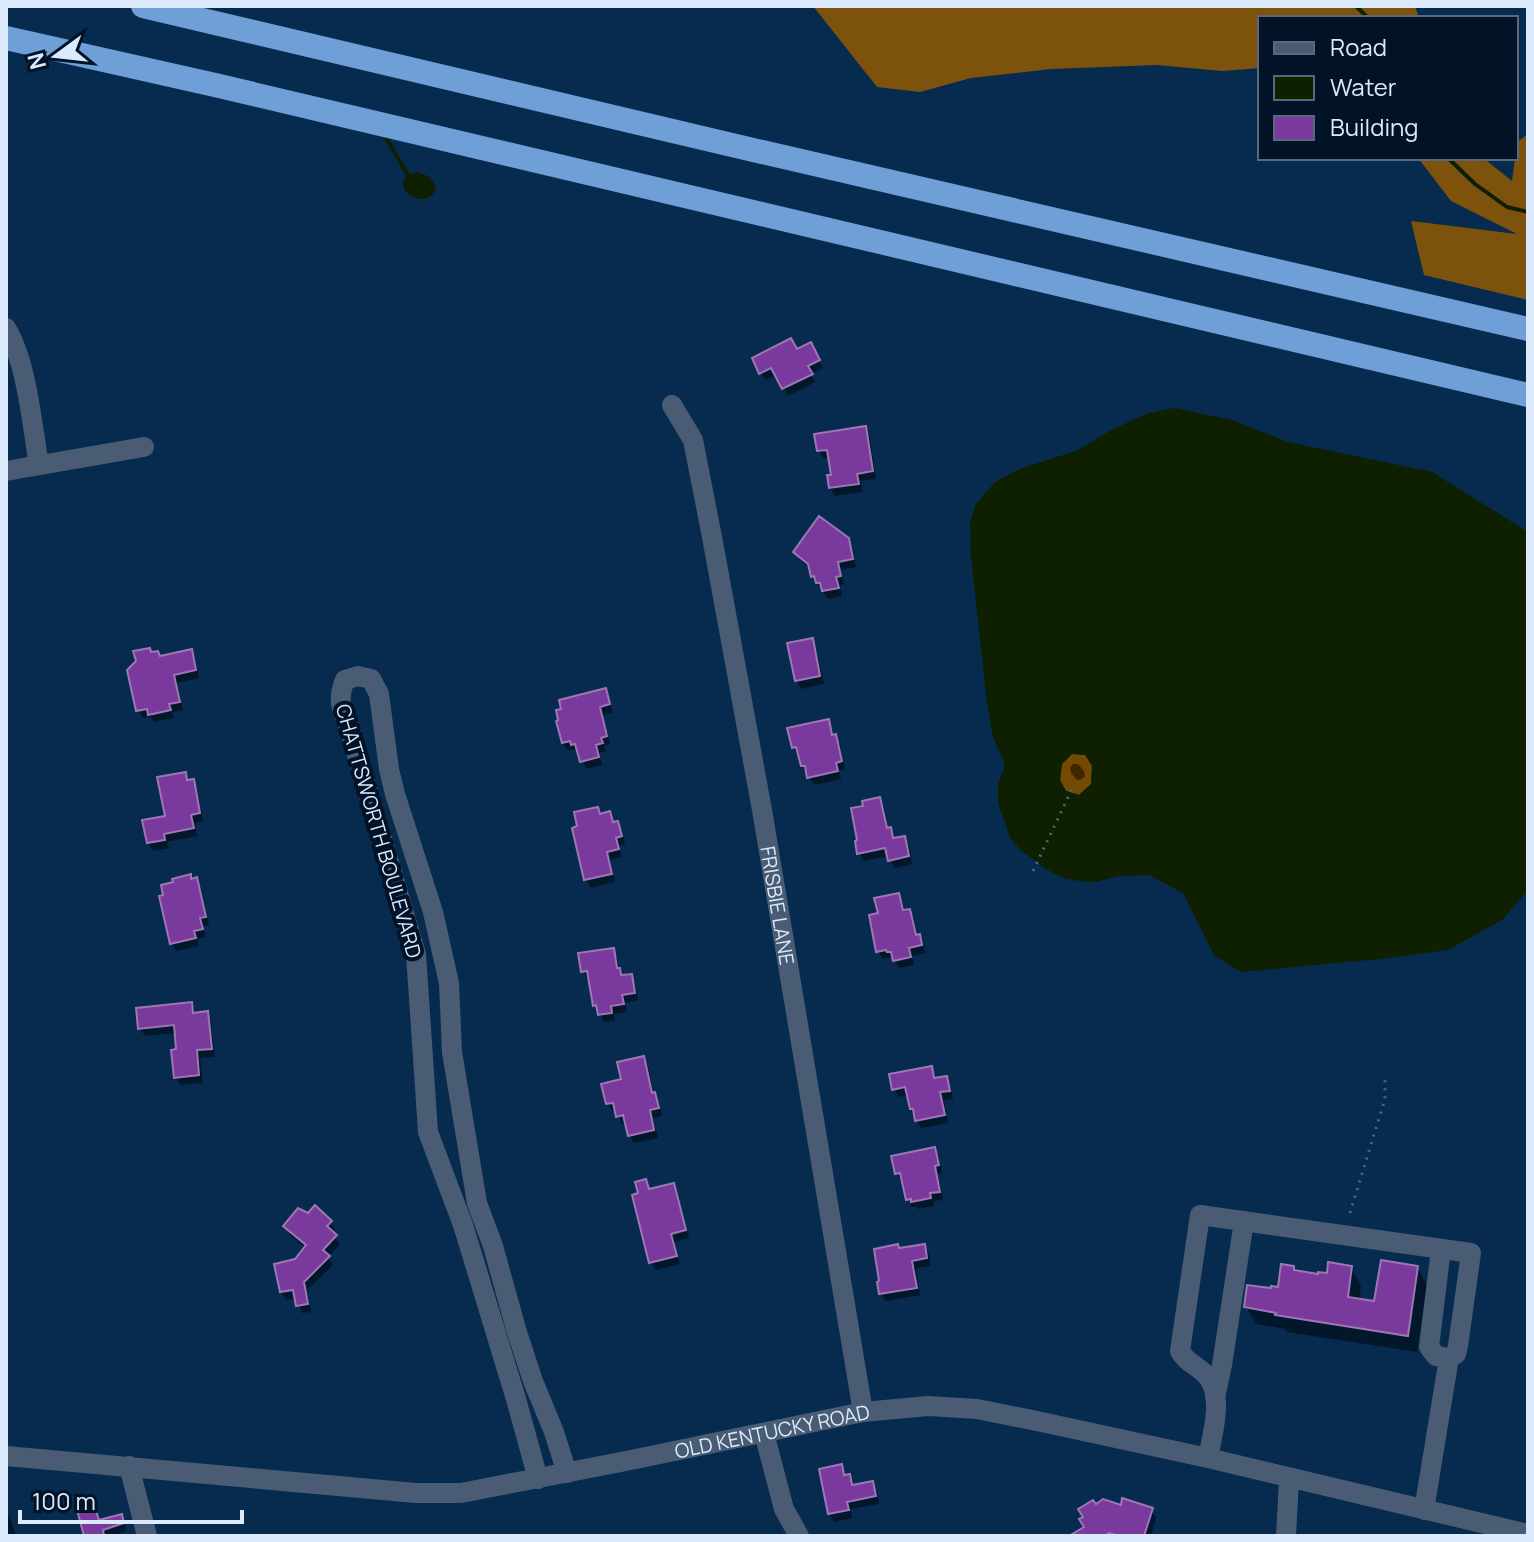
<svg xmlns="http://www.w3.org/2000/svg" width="1534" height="1542" font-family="Manrope,sans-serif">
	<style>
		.green { fill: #734a01 }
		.forest { fill: #7d520d }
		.water { fill: #0e2000; fill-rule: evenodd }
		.shadow { fill: #0007 }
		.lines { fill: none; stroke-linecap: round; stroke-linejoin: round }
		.stream { stroke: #0e2000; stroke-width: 4 }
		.building { fill: #7a399c; stroke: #9c77b3; stroke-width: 2 }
		.path { stroke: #496786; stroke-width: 3; stroke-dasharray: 2 6; stroke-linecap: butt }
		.minor { stroke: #495c73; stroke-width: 20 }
		.highway { stroke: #6e9fd6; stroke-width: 24 }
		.labels { text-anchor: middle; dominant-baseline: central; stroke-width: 8; stroke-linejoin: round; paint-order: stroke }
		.street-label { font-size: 20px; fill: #dbeafc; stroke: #021328 }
	</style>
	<rect width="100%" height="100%" fill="#062b4f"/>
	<!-- green -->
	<path class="green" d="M1072 754 1086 755 1092 765 1091 784 1079 795 1066 791 1060 780 1062 764Z"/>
	<!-- forest -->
	<path class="forest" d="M813 6H1415L1419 18H1260V68L1222 71 1157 65 1051 69 971 78 920 92 877 87Z
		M1528 134V300L1424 275 1411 221 1517 234 1451 201 1418 158H1483L1512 181 1515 158H1516V143Z"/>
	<!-- water -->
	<path class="water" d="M417 172C428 175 433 178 436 190 426 204 416 200 404 190L403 180 408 175Z
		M1174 408 1232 420 1288 442 1432 472 1528 532V890L1502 920 1448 950 1379 959 1241 972 1214 955 1183 893 1149 875 1119 876 1095 882 1079 881 1063 878 1046 869 1022 851 1011 840 998 803V784L1004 769V762L993 737 987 703 971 557 970 522 976 504 995 482 1022 468 1076 451 1113 429 1149 413ZM1072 754 1085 755 1092 766 1091 784 1079 795 1066 791 1060 780 1062 764Z"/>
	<!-- shadow -->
	<path class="shadow" d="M810 344 823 368 811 374 815 382 788 396 777 375 765 380 761 373Z
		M865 429 870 437 876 479 861 481 862 492 835 496 830 488 829 477H833L830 458H823L819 450Z
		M847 540 852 549 856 567 841 570 844 584 840 585 842 596 828 599 817 584 811 569 800 560 795 552Z
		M812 640 816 648 824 684 801 689 797 681Z
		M191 651 195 659 199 678 177 683 183 710 172 712 174 718 154 722 151 717 143 718 138 710 152 654 160 658Z
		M605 690 609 698 613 713 603 715 610 744 604 746 606 751 599 753 602 765 586 769 579 751 577 752 575 749 568 751 563 743 558 722Z
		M828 721 834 737 840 744 845 769 839 771 841 779 814 785 803 766 800 755H798L793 747Z
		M1073 764H1078L1084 771 1085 776 1082 779 1077 780 1071 773 1070 768Z
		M185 774 189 782 192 781 197 789 203 821 195 823 197 836 167 842 169 848 153 851 148 843 167 817Z
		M879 799 884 807 888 829H890L895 840 904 838 909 846 912 864 894 868 889 856 864 861 859 853 865 807Z
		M609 814 614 824 617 823 622 831 625 844 619 846 622 857 610 860 615 882 591 888 586 880 575 829 600 816Z
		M196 880 201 888 209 925 203 926 206 937 197 939 199 946 176 951 172 943 192 881Z
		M898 895 903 903 905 912 909 911 914 919 917 937 923 944 925 953 912 956 914 965 899 968 892 957 883 959 878 951 880 915Z
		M612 950 617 958 619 971 623 977 631 976 635 984 638 1000 625 1003 627 1012 614 1014 615 1021 604 1022 595 1005 591 979 588 980 583 971Z
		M191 1004 196 1015 207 1014 211 1022 215 1057 200 1058 203 1083 180 1085 176 1077 178 1051 176 1033 145 1036 140 1028Z
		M643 1058 648 1066 654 1094 659 1103 662 1116 653 1118 658 1138 634 1143 630 1135 627 1123 622 1124 617 1111H612L608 1103 623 1081Z
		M931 1069 937 1080 946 1078 950 1086 953 1099 944 1100 948 1123 921 1128 911 1109 909 1095 899 1097 894 1089Z
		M934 1149 939 1157 942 1173 938 1174 943 1200 933 1201 934 1206 918 1209 916 1206 912 1207 908 1199 904 1181H901L897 1173Z
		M645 1182 650 1191 673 1185 677 1193 689 1238 674 1242 680 1264 656 1270 651 1262 641 1195Z
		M330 1222 335 1230 332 1233 340 1244 328 1257 333 1265 307 1290 311 1312 302 1313 296 1298 286 1300 281 1292 297 1261 306 1248 290 1235 286 1227Z
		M924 1246 929 1254 931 1266 916 1268 920 1295 885 1301 881 1293 882 1283 899 1250Z
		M1417 1267 1427 1285 1417 1352 1287 1332 1286 1329 1256 1324 1246 1306 1280 1290 1293 1268 1296 1272 1329 1275 1351 1268 1361 1286 1359 1301 1376 1303Z
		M841 1467 854 1487 872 1483 877 1491 879 1504 850 1509 852 1518 834 1522 830 1514Z
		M1095 1507 1151 1510 1156 1518 1151 1536H1086Z
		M93 1508 100 1522 121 1516 127 1531 113 1536H77L85 1534Z
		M6 1512 11 1520 16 1536H6Z"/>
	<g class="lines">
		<!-- stream -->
		<path class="stream" d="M1356 6 1368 18
			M385 136 408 175
			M1448 158 1475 184 1507 207 1528 212"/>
	</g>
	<!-- building -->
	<path class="building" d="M791 338 797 349 811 342 820 360 808 366 813 374 782 389 771 368 759 374 752 358Z
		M866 426 873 471 857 474 859 484 829 488 827 475H831L827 450 817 451 814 434Z
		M819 516 849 538 853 559 838 562 841 576 836 577 839 588 822 591 820 583H816L814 576 811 577 808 564 793 552Z
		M813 638 820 676 795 681 787 643Z
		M150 648 151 652 158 651 160 656 192 649 196 670 174 675 180 702 169 704 171 710 148 715 147 709 136 711 127 670 136 661 133 651Z
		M606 688 610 704 600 707 607 736 601 738 603 743 596 745 599 757 580 762 575 744 571 745 570 741 562 743 556 721 558 720 556 710 561 709 559 700Z
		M829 719 832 735 836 734 842 761 836 763 838 771 807 778 805 766H801L796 747 792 748 787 728Z
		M186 772 187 780 194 779 200 813 191 815 194 828 164 834 165 840 147 843 142 820 165 816 157 777Z
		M880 797 887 828 891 827 893 838 905 836 909 856 888 861 885 848 857 854 855 841 857 840 851 808 863 806 862 801Z
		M598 807 600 814 610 811 613 822 618 821 622 836 616 838 619 849 607 852 612 874 584 880 572 828 577 826 574 812Z
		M191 874V879L197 877 206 917 200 918 203 929 194 931 196 938 170 944 159 896 163 895 161 885 173 882 172 879Z
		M899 893 903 910 910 909 916 935 920 934 922 945 909 948 911 957 893 961 891 952H887L886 950 876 952 869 915 878 913 874 898Z
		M614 948 617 968H620L621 975 632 974 635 993 622 995 624 1004 611 1006 612 1013 598 1015 596 1005 593 1006 587 971 581 972 578 953Z
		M192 1002 193 1013 208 1011 212 1049 197 1050 199 1075 174 1078 171 1050 176 1049 174 1025 138 1029 136 1008Z
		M644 1056 652 1093 655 1092 659 1108 650 1110 654 1130 628 1136 623 1115 616 1117 613 1103 606 1104 601 1084 621 1079 617 1062Z
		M932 1066 934 1078 947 1076 950 1091 940 1092 945 1115 915 1121 913 1109H910L905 1087 892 1090 889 1074Z
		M935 1147 939 1165 935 1166 940 1192 930 1193 931 1198 911 1202V1199L906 1200 900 1173 895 1174 891 1156Z
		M646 1179 649 1189 674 1183 686 1230 671 1234 677 1256 649 1263 632 1195 638 1193 635 1182Z
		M315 1205 332 1221 327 1226 337 1235 323 1250 330 1256 304 1282 308 1304 296 1306 293 1290 280 1292 274 1264 295 1259 306 1245 283 1226 298 1208 308 1213Z
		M898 1244 899 1248 925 1244 927 1258 912 1261 917 1288 879 1294 877 1282 879 1281 874 1249Z
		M1381 1260 1418 1266 1408 1336 1275 1315 1276 1313 1244 1307 1247 1285 1271 1288V1286L1278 1287 1281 1264 1294 1266V1270L1318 1274V1272L1327 1273 1328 1262 1352 1266 1348 1297 1374 1301Z
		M842 1464 844 1475 850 1474 852 1485 873 1481 876 1496 847 1502 849 1510 828 1514 819 1469Z
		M1122 1498 1153 1508 1144 1536H1119L1109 1533 1105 1536H1069L1084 1527 1079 1519 1083 1517 1078 1509 1093 1500 1096 1504 1103 1499 1121 1505Z
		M94 1505 99 1520 122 1514 124 1523 103 1530 104 1536H84L77 1510Z"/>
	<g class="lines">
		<!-- path -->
		<path class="path" d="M1033 871 1074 785
			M1350 1213 1385 1099V1079"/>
		<!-- minor -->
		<g class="minor">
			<path d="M6 328C27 362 32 425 39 465"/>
			<path id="s1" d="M672 405 693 440 712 537 762 810 863 1412"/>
			<path d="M6 471 144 447"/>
			<path d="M1441 1249 1429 1347 1436 1356 1449 1358"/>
			<path d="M1215 1397 1222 1365 1244 1221"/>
			<path d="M764 1433 784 1509 799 1536"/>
			<path id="s2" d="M6 1456 416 1493H461L626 1461 863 1412 928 1406 977 1409 1037 1421 1208 1458 1528 1534"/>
			<path d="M1208 1458C1212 1435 1224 1398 1208 1377 1199 1366 1186 1363 1180 1351L1200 1215 1471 1253 1458 1346 1456 1354 1449 1358 1424 1510"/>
			<path d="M129 1466 147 1536"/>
			<path d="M538 1479 516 1399 463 1225 428 1132 416 954 349 727C341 708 337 700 345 680L358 676 371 679 379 694 389 769 395 794 433 912 449 983 452 1052 477 1203 493 1246 516 1329 533 1381 554 1432 567 1473"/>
			<path d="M1286 1536 1289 1479"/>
		</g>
		<!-- highway -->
		<path class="highway" d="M143 6 762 152 1528 329
			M6 38 215 85 1528 395"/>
	</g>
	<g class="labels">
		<!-- street labels -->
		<g class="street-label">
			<text transform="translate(379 831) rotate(74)">CHATTSWORTH BOULEVARD</text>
			<text stroke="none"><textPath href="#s1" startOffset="514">FRISBIE LANE</textPath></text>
			<text stroke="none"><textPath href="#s2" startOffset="774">OLD KENTUCKY ROAD</textPath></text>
		</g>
	</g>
	<!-- border -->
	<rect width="1534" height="1542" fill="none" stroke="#dbeafc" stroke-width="16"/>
	<!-- legend -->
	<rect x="1258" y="16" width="260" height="144" fill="#021328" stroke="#59697d" stroke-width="2"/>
	<rect x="1274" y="42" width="40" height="12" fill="#495c73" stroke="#59697d" stroke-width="2"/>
	<text x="1330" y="56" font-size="24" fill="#dbeafc">Road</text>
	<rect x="1274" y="76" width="40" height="24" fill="#0e2000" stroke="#59697d" stroke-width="2"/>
	<text x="1330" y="96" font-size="24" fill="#dbeafc">Water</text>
	<rect x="1274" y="116" width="40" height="24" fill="#7a399c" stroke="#59697d" stroke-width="2"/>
	<text x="1330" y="136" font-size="24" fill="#dbeafc">Building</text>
	<!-- north arrow -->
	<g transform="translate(56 56) rotate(255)" stroke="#021328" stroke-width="6" paint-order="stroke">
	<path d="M0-6L14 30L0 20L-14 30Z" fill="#dbeafc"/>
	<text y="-12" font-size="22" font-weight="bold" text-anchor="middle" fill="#dbeafc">N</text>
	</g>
	<!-- scale -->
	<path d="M20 1510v12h222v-12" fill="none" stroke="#dbeafc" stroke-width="4"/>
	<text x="32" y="1510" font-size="24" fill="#dbeafc" stroke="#021328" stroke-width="6" paint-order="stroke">100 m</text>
</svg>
